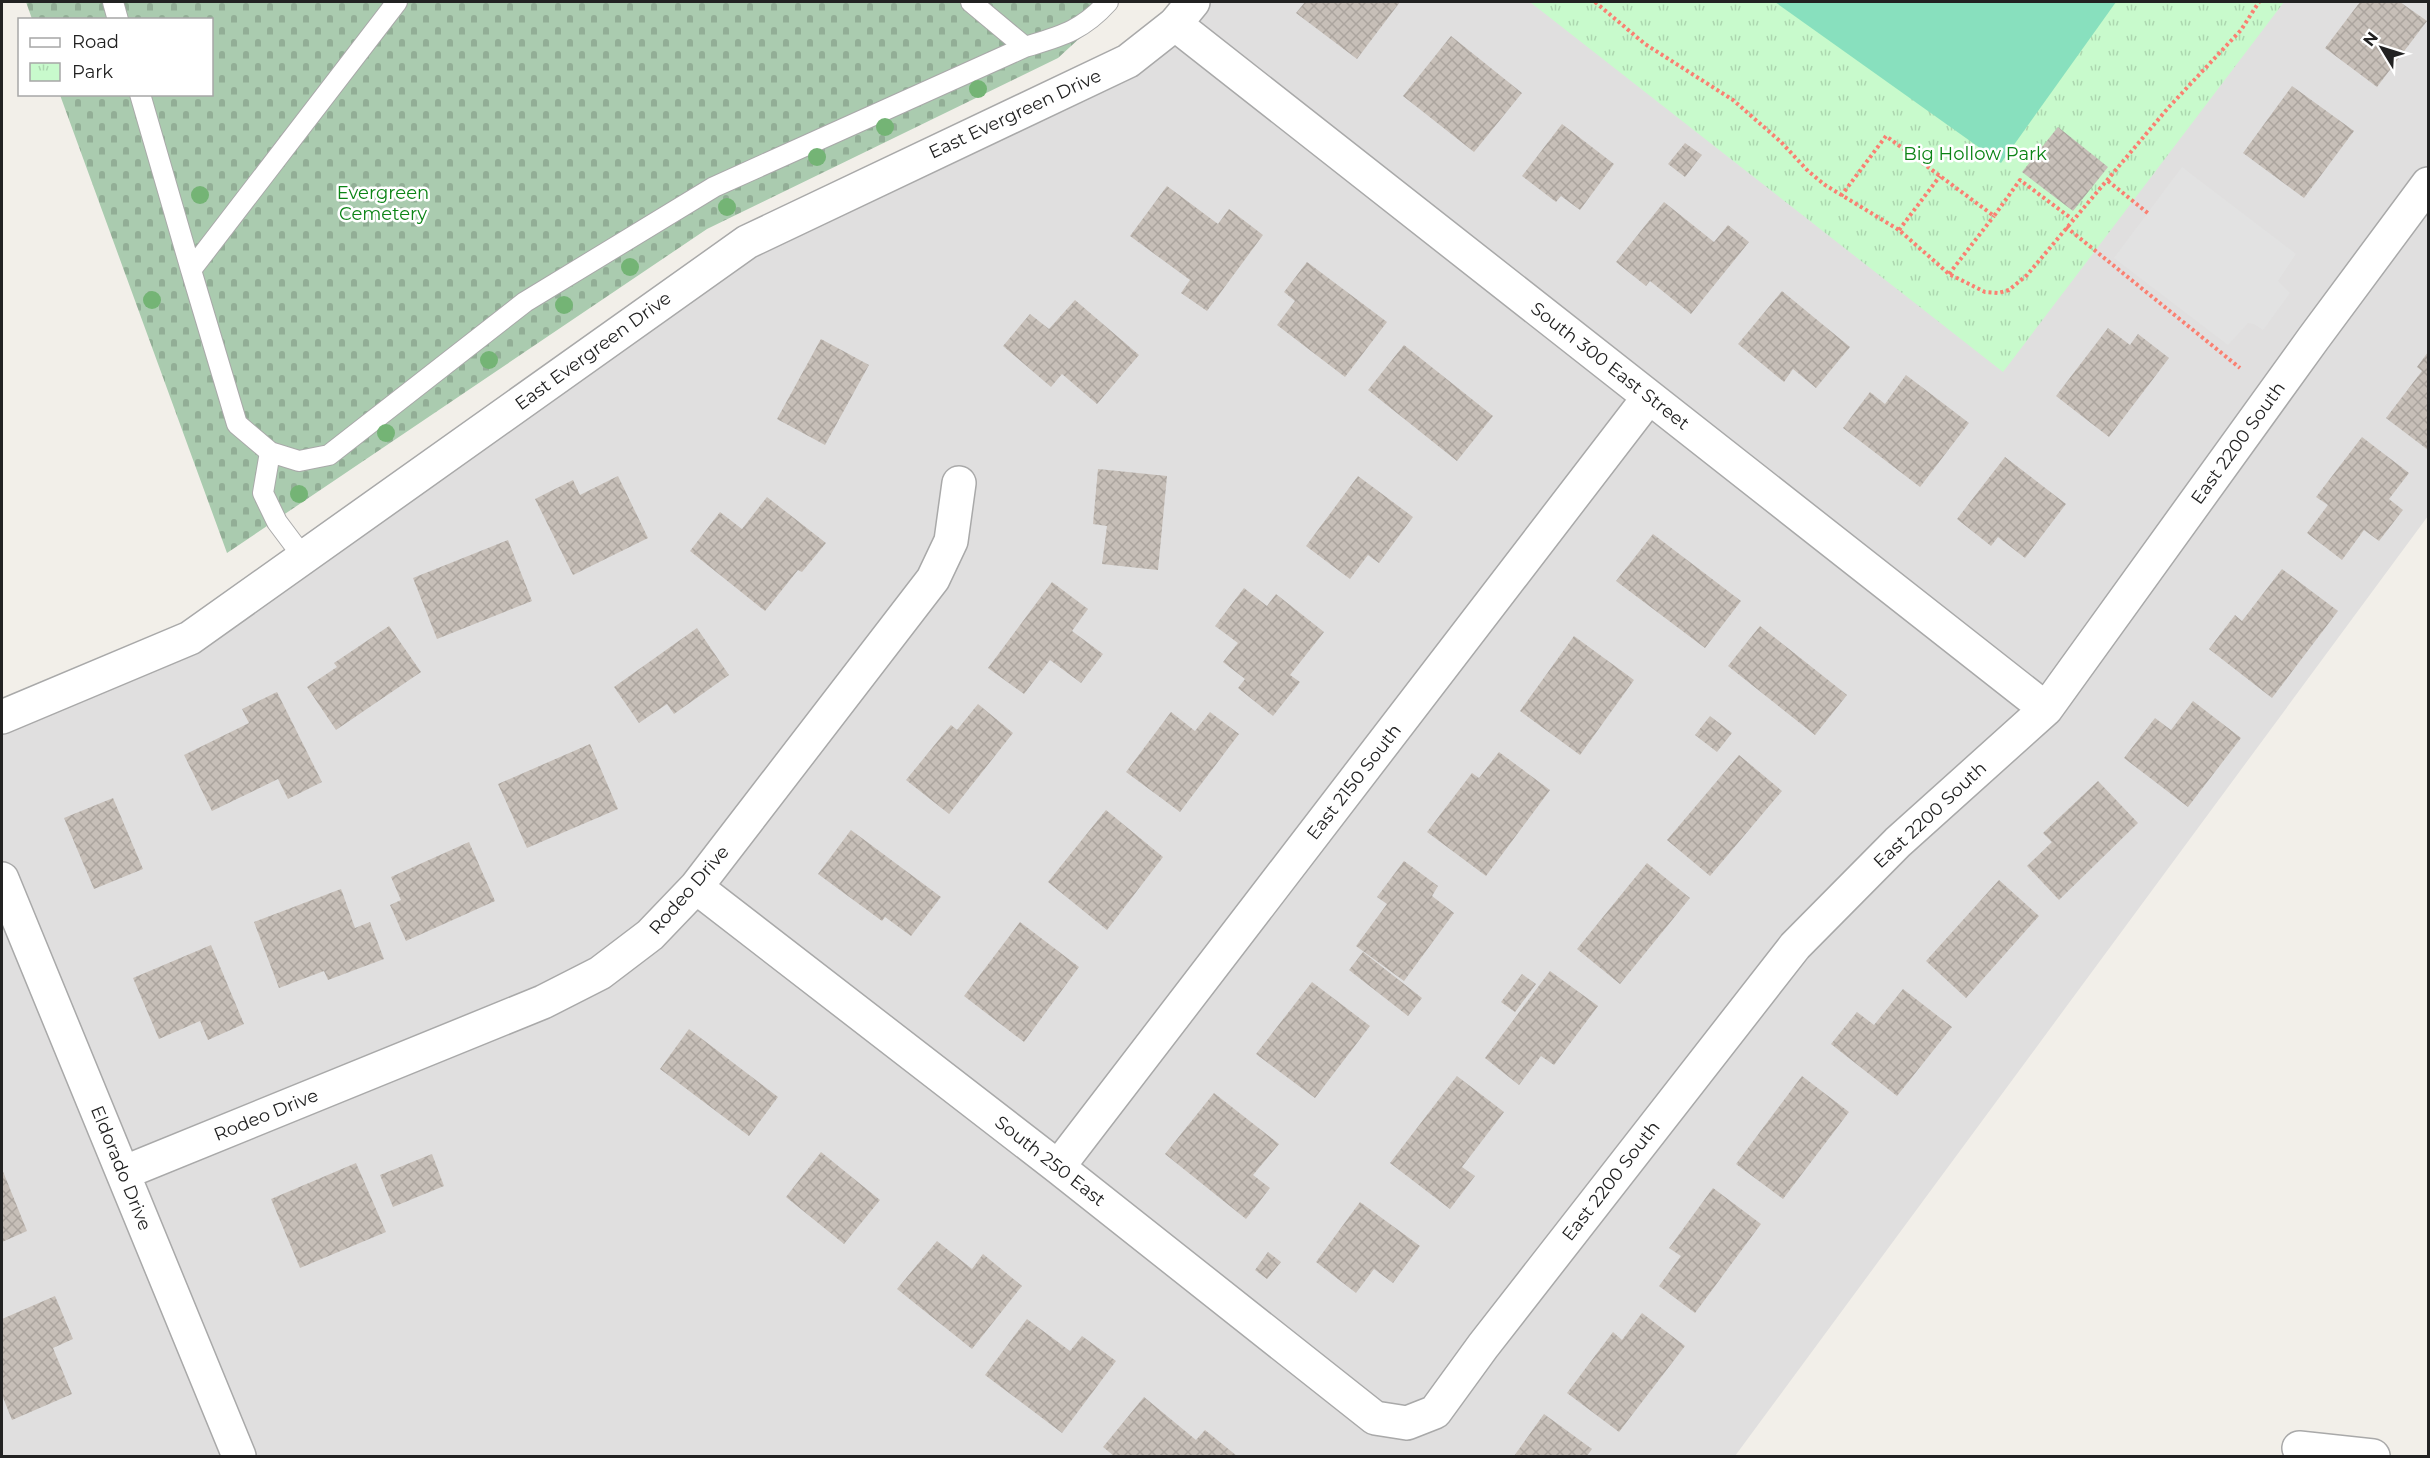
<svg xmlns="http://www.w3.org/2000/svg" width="2430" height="1458" font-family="Montserrat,sans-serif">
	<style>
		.residential { fill: #e0dfdf }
		.cemetery { fill: url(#cemetery-stones) }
		.park { fill: url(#park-tufts) }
		.pitch { fill: #88e0be }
		.parking { fill: #e2e2e2 }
		.building { fill: url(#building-cross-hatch) }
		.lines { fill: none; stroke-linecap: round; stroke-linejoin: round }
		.service-casing { stroke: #a9a9a9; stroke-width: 22 }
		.minor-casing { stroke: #a9a9a9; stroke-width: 36 }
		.tertiary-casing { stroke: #a9a9a9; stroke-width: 36 }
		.path { stroke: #fa8072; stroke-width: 4; stroke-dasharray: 3 3; stroke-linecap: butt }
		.service { stroke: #fff; stroke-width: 20 }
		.minor { stroke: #fff; stroke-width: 33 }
		.tertiary { stroke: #fff; stroke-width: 33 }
		.tree { fill: #74b475 }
		.labels { text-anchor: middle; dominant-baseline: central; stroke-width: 5; stroke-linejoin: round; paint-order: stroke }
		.street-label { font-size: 18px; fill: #222; stroke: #fff }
		.park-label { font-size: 18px; fill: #0c8416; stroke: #fff }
	</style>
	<defs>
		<pattern id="cemetery-stones" width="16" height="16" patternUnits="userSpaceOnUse" patternTransform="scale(1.5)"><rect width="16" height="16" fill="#aacbaf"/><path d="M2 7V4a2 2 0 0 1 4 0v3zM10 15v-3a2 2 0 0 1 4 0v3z" fill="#92ae96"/></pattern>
		<pattern id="park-tufts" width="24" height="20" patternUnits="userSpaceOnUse" patternTransform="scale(1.5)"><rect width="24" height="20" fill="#c8facc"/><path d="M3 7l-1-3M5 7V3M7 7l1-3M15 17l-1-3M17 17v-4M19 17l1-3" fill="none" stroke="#acd6af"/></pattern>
		<pattern id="building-cross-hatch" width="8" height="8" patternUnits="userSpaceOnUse" patternTransform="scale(1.5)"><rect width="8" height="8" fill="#c7bfb8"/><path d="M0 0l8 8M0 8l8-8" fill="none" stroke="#aba49e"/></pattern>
	</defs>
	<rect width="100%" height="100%" fill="#f2efe9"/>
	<!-- residential -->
	<path class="residential" d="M1174 2H2428V516L1735 1456H2V708L190 638 747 242 1145 39Z"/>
	<!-- cemetery -->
	<path class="cemetery" d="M26 2H1119L1058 58 707 229 227 553 60 95 212 94V20L32 19Z"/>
	<!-- park -->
	<path class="park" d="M1530 2H2284L2003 372Z"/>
	<!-- pitch -->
	<path class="pitch" d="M1775 2H2116L2001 163Z"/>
	<!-- parking -->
	<path class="parking" d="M2182 167 2296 254 2278 281 2290 293 2263 330 2254 324 2248 323 2228 345 2114 258Z"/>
	<!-- building -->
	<path class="building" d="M1305 2H1400L1357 59 1296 13Z
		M2360 2H2400L2427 21 2377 87 2325 48Z
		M1451 36 1522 93 1474 152 1403 96Z
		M2292 86 2354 131 2304 198 2243 153Z
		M1562 124 1614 164 1580 210 1561 196 1556 202 1522 176Z
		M2058 127 2108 167 2073 211 2022 172Z
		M1685 143 1702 155 1685 177 1668 164Z
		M1167 186 1218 224 1229 209 1263 235 1207 311 1181 293 1190 280 1130 236Z
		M1664 202 1714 242 1728 225 1749 242 1691 314 1650 281 1646 286 1616 262Z
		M1307 262 1387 322 1345 377 1277 325 1295 301 1284 292Z
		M1782 291 1850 347 1816 388 1793 369 1784 382 1738 344Z
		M1075 300 1139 355 1097 404 1062 374 1051 387 1003 346 1030 314 1049 329Z
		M2108 328 2130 345 2138 334 2169 358 2109 437 2056 396Z
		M821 339 869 365 825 445 777 419Z
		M1404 345 1493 416 1457 461 1368 390Z
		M2428 352V450L2386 418 2422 371 2417 367Z
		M1906 375 1969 423 1920 487 1843 428 1870 392 1885 404Z
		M2362 437 2409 473 2389 499 2403 510 2379 541 2364 530 2342 560 2307 533 2328 505 2316 497Z
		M2005 457 2066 504 2025 558 1998 537 1991 546 1957 519Z
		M1098 469 1167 476 1158 570 1102 564 1107 526 1093 524Z
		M618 476 648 538 573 575 535 499 573 480 580 495Z
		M1358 476 1413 517 1379 563 1368 555 1350 579 1306 546Z
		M767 497 826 543 802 572 798 570 765 611 690 551 720 512 742 529Z
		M1653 534 1741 601 1705 648 1616 581Z
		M508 540 532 601 437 639 413 578Z
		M2282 569 2338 611 2272 698 2209 649 2235 615 2242 621Z
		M1052 582 1088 609 1072 631 1103 654 1081 683 1050 660 1024 694 988 668Z
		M1244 588 1267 606 1276 594 1324 632 1290 675 1300 682 1273 716 1238 688 1245 679 1223 662 1238 643 1215 626Z
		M389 626 421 672 336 730 307 687 337 667 334 663Z
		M1760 626 1847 695 1815 735 1728 666Z
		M697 628 729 675 674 714 667 704 639 723 614 687Z
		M1574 636 1634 680 1580 755 1520 711Z
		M277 692 322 782 288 799 278 779 212 811 184 755 249 723 242 709Z
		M2193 701 2241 738 2188 807 2124 758 2155 718 2171 730Z
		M978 704 1013 733 949 814 906 780 951 725 957 730Z
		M1171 712 1195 731 1210 712 1239 734 1180 812 1126 772Z
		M1710 716 1732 733 1717 752 1695 735Z
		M590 744 618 809 527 848 498 784Z
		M1499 752 1550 790 1486 876 1427 832 1472 773 1479 778Z
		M1739 755 1782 791 1710 876 1667 840Z
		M2098 781 2138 823 2059 900 2027 866 2052 842 2043 833Z
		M113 798 143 869 94 889 64 818Z
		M1106 810 1163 857 1107 930 1048 882Z
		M851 830 941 897 911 936 885 917 882 921 818 874Z
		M469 842 495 901 406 941 390 905 401 900 391 877Z
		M1404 861 1438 886 1432 896 1454 913 1404 981 1356 946 1387 904 1377 897Z
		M1647 863 1690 898 1620 984 1577 949Z
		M1999 880 2039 916 1966 998 1926 961Z
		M341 889 355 928 370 922 384 959 328 980 324 971 279 988 254 922Z
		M1020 922 1079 967 1024 1042 964 996Z
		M211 945 244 1024 208 1040 200 1021 159 1039 133 978Z
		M1363 952 1422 998 1408 1016 1349 970Z
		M1550 971 1598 1006 1554 1065 1541 1056 1519 1085 1485 1058Z
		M1522 974 1536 984 1515 1012 1501 1002Z
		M1312 982 1370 1026 1315 1098 1256 1054Z
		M1903 989 1952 1027 1897 1096 1831 1044 1857 1012 1874 1025Z
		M689 1029 778 1097 749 1136 660 1069Z
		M1457 1076 1504 1112 1462 1167 1475 1176 1450 1209 1390 1163Z
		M1802 1076 1849 1112 1783 1199 1736 1164Z
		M1214 1093 1279 1144 1253 1175 1270 1188 1246 1219 1165 1154Z
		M821 1152 880 1200 844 1244 786 1197Z
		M432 1154 444 1186 393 1207 380 1175Z
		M356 1163 386 1232 300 1268 271 1199Z
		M2 1169 27 1231 2 1242Z
		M1713 1188 1761 1224 1695 1313 1659 1286 1681 1256 1669 1248Z
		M1360 1202 1420 1246 1393 1283 1374 1269 1356 1293 1316 1262Z
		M937 1241 972 1269 983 1254 1022 1286 972 1349 897 1289Z
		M1268 1252 1281 1262 1267 1279 1255 1270Z
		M55 1296 73 1339 53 1348 72 1394 12 1420 2 1395V1319Z
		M1642 1313 1685 1346 1619 1432 1567 1393 1613 1332 1622 1340Z
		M1027 1319 1070 1351 1082 1336 1116 1361 1062 1433 985 1375Z
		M1144 1397 1196 1440 1205 1430 1237 1456H1114L1103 1447Z
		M1544 1414 1592 1449 1587 1456H1514Z"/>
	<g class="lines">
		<defs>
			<path id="service" d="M113 2 118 20
				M397 2 191 270 237 424 270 452 299 461 329 455 525 302 714 187 1025 47C1061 36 1082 31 1108 2
				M971 2 1025 47
				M140 94 191 270
				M270 452 263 493 277 522 304 558"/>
			<path id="minor" d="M1175 24 2046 709
				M2 879 239 1456
				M696 887 1058 1167 1375 1418 1407 1423 1435 1412 1483 1346 1795 946 1898 842 2046 709 2313 339 2428 184
				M1058 1167 1649 397
				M123 1173 543 1002 600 973 650 935 696 887 933 579 951 541 959 483
				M2299 1448 2373 1456"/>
			<path id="tertiary" d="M2 717 190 638 747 242 1128 61 1175 24 1193 2"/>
		</defs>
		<!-- service casing -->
		<use href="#service" class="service-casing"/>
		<!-- minor casing -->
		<use href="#minor" class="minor-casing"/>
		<!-- tertiary casing -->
		<use href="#tertiary" class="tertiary-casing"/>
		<!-- path -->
		<path class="path" d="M1595 2 1645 44 1733 100 1781 142 1808 171 1825 185 1899 230 1949 274 1985 292 1998 293 2009 290 2027 275 2168 108 2241 30 2259 2
			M2108 181 2149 214
			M1841 196 1886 136 1994 216 2020 180 2072 219
			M2066 227 2240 368
			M1899 230 1940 176
			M1949 274 1994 216"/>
		<!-- service -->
		<use href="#service" class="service"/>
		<!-- minor -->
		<use href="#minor" class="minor"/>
		<!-- tertiary -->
		<use href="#tertiary" class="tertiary"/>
	</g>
	<!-- trees -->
	<g class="tree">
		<circle cx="978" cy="89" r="9"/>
		<circle cx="885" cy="127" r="9"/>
		<circle cx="817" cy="157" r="9"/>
		<circle cx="200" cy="195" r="9"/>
		<circle cx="727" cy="207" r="9"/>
		<circle cx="630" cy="267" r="9"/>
		<circle cx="152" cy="300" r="9"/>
		<circle cx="564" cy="305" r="9"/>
		<circle cx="489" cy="360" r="9"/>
		<circle cx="386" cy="433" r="9"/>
		<circle cx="299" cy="494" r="9"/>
	</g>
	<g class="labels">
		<!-- street labels -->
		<g class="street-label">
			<text transform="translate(1015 114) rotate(-25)">East Evergreen Drive</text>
			<text transform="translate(593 351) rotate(-36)">East Evergreen Drive</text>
			<text transform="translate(1610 366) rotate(38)">South 300 East Street</text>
			<text transform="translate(2238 443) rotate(-54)">East 2200 South</text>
			<text transform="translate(1354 782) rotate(-52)">East 2150 South</text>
			<text transform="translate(1930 815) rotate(-43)">East 2200 South</text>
			<text transform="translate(689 890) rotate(-49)">Rodeo Drive</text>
			<text transform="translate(266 1115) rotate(-22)">Rodeo Drive</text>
			<text transform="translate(1050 1161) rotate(38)">South 250 East</text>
			<text transform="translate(121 1168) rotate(68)">Eldorado Drive</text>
			<text transform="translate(1611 1181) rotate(-52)">East 2200 South</text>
		</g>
		<!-- park labels -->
		<g class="park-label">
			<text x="1975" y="154">Big Hollow Park</text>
			<text x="383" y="193">Evergreen<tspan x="383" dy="21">Cemetery</tspan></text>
		</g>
	</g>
	<!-- border -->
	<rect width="2430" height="1458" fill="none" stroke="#222222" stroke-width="6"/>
	<!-- legend -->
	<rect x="18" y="18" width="195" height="78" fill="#ffffff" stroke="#a7a7a7" stroke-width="1.5"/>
	<rect x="30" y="38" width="30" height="9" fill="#ffffff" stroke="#a7a7a7" stroke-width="1.5"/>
	<text x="72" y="48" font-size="18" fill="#222222">Road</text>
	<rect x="30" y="63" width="30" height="18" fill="url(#park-tufts)" stroke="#a7a7a7" stroke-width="1.5"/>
	<text x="72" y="78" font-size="18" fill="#222222">Park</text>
	<!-- north arrow -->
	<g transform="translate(2382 48) rotate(308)" stroke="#ffffff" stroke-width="4.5" paint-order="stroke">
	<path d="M0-4.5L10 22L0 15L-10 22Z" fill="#222222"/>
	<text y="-9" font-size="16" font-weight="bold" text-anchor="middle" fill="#222222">N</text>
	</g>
</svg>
